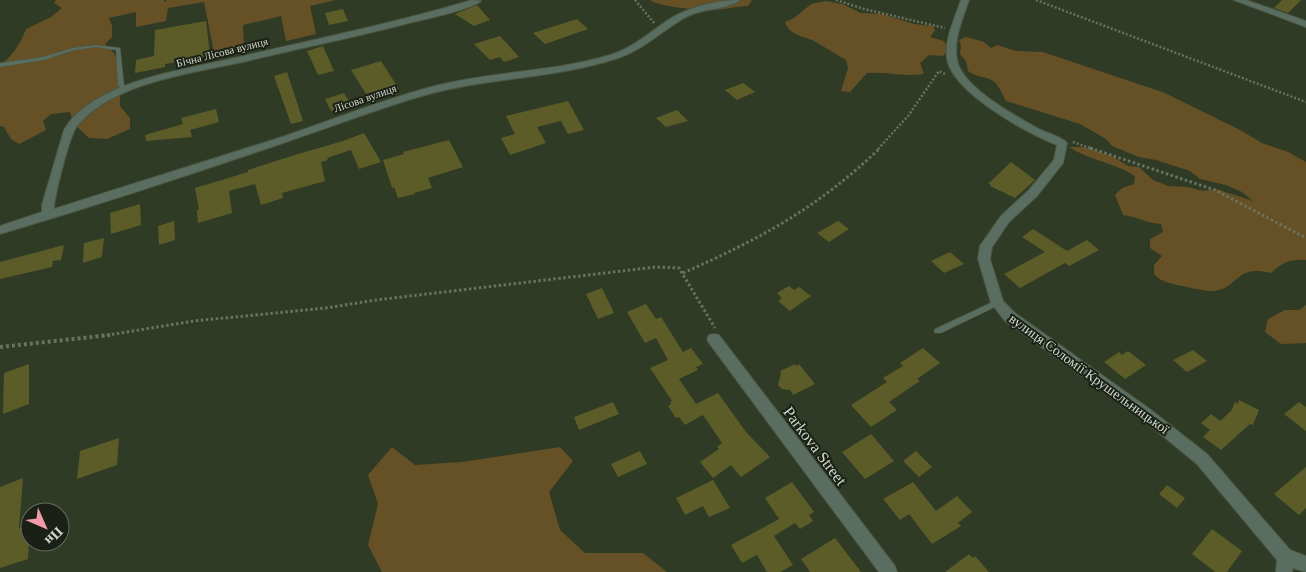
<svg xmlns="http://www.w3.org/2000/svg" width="1306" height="572" font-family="Georgia,serif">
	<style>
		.green { fill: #665127 }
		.building { fill: #5c5c28 }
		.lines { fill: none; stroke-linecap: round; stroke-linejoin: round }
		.service-casing { stroke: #4c5743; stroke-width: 1 }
		.minor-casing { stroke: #4c5743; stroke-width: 2 }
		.path-far2 { stroke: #68735f; stroke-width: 2.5; stroke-dasharray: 2 2; stroke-linecap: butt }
		.path-far1 { stroke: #68735f; stroke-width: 3; stroke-dasharray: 2.5 2.5; stroke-linecap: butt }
		.path { stroke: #68735f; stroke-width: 4; stroke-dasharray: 3 3; stroke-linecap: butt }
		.service { fill: #596e61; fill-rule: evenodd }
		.minor { fill: #596e61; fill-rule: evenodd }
		.labels { text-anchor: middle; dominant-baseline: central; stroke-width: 4; stroke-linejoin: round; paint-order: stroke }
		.far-street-label { font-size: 11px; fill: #d1d9cb; stroke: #1a2016 }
		.street-label { font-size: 14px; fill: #d1d9cb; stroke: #1a2016 }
		.near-street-label { font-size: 16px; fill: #d1d9cb; stroke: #1a2016 }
	</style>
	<rect width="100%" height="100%" fill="#2f3b25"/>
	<!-- green -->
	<path class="green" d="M56 0H164V2L167 0H336L310 6 316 34 286 41 281 16 243 25 244 50 215 57 204 2 168 8 166 21 136 27V12L109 18 112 26V37L105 44C127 61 119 82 120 106L130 118V129L107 139 89 138 73 123 70 112 51 114 43 121 46 130 19 144 11 139 4 127 0 126V65C13 55 20 45 26 29L51 17 62 8 54 3Z
		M650 0H752L748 6C736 6 724 10 712 10 699 10 659 7 650 0Z
		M826 1 842 4 861 13 882 14 914 24 933 26 935 30 930 37 944 41 948 50 943 56 929 55 920 63 924 74C905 77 886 72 867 73L850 92 841 91 848 68 846 60C835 54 825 47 814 41 803 36 789 35 785 22L794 18 811 4Z
		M966 37 984 42 991 48 997 45 1016 51 1043 52 1165 93 1240 130 1262 143 1288 152 1306 162V260C1290 259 1283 262 1271 273 1234 264 1240 288 1214 291 1209 292 1169 284 1164 281 1160 280 1157 277 1154 274V265L1162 256 1150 248V239L1163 232 1161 224C1146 223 1139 217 1123 215L1115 195 1122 188 1134 184 1135 176C1115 163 1089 160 1069 147H1084L1112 156 1128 166 1139 167 1153 180 1168 186 1188 187 1203 191 1216 189 1253 201 1242 192 1226 185 1200 179 1190 171 1156 160 1139 157 1112 146 1106 139 1080 124 1006 101C1002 95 1000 86 993 81 986 76 977 78 968 71L966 61 960 54 961 46 959 40Z
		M1306 305V343L1281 344 1265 332 1268 319 1285 310H1299Z
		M392 447 415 465 462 462 560 447 573 461 549 492 560 530 585 553H643L667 572H382L368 545 378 504 368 475Z"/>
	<!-- building -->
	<path class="building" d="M1282 0H1301L1288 13 1274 8Z
		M477 5 490 20 474 26 455 14Z
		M343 9 348 21 329 25 325 13Z
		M577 19 588 29 545 44 533 33Z
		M206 21 210 55 188 63 187 60 165 64V67L135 73 136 60 154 56 155 30Z
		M500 36 519 57 504 62 500 57 490 60 474 44Z
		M323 46 334 71 318 75 307 51Z
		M381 61 399 89 396 90 398 93 381 98 379 96 375 97 372 92 366 94 351 70Z
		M287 72 303 121 291 124 274 76Z
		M743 83 755 92 737 100 725 90Z
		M344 93 351 105 331 111 325 99Z
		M568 101 584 130 568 134 561 121 537 127 546 143 510 155 501 138 515 134 506 116Z
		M216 109 219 122 190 130 192 137 146 141 145 135 183 124 181 118Z
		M677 110 688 121 666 127 656 118Z
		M364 133 381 162 359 169 351 150 327 158 328 160 321 162 325 181 282 193 283 198 261 205 255 184 229 191 232 213 198 223 197 210H199L195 188 248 172V170L298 154 343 141Z
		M449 140 463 167 428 178 432 188 414 193 415 194 398 198 394 187 392 188 383 160 404 154 403 152Z
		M1011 162 1035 180 1015 198 990 186 991 185 988 184Z
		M140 204 141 225 111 234 110 213Z
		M174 221 175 240 159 245 158 226Z
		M838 221 849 229 829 242 817 233Z
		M1033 229 1067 251 1087 240 1099 250 1069 266 1065 263 1020 288 1004 274 1045 252 1022 237Z
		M104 238 102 257 83 263 84 243Z
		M64 245 61 260 53 261 52 267 0 279V262Z
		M950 252 964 264 944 273 931 261Z
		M789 286 794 290 799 287 811 296 790 311 778 301 782 298 777 293Z
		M602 288 614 313 598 319 586 294Z
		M646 304 656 319 661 317 683 352 691 348 703 364 696 367 698 370 679 379 696 404 718 393 746 432 770 457 741 477 731 465 713 478 700 462 719 449 717 447 722 443 703 415 685 425 679 417 676 418 668 406 671 404 670 402 672 401 650 368 668 360 656 338 645 343 627 312Z
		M923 348 940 363 917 379 920 381 889 402 897 410 871 427 851 405 887 382 883 378 903 366 900 363Z
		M1193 350 1207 361 1187 372 1173 360Z
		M1128 351 1146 365 1125 379 1104 362 1119 352 1122 355Z
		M29 364V404L3 414 4 373Z
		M795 364 796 366 799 364 815 384 793 395 790 390 782 389 778 385 781 373 780 371Z
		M1239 400 1259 410 1253 425 1250 424 1221 450 1203 437 1210 430 1201 423 1211 414 1220 421 1231 411 1235 402 1238 404Z
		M613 402 619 414 579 430 574 417Z
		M1299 402 1306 407V431L1284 414Z
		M871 434 894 461 865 479 842 452Z
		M119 438 117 465 77 479 80 451Z
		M640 451 647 464 618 477 611 464Z
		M916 451 932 467 919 477 903 461Z
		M1306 467V508L1299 515 1274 494Z
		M23 478 19 528 30 524 28 559 0 568V487Z
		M713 480 730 508 709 517 703 506 685 515 676 498Z
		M792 482 814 512 809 515 813 521 800 529 795 523 774 536 793 565 780 572H767L757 555 742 563 731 545 779 519 765 498Z
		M913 482 936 511 957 496 972 512 958 523 961 526 932 544 909 514 900 520 883 499Z
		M1167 485 1185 498 1177 508 1159 494Z
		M1212 529 1242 551 1227 572H1215L1192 554Z
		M835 538 861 572H810L801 559Z
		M969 554 973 558 975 556 989 572H945Z"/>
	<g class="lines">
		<defs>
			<path id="service" d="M96 45 120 48 124 85 128 88V90H124L118 86 116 50 96 47 74 50 44 60 0 67V63L43 57 73 48Z
				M997 300 999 301 1001 303 999 305 941 333H935L934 331 935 329Z"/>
			<path id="minor" d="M472 0 481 1C470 10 426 19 409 23 356 37 301 48 247 61 194 73 115 81 77 126 70 134 54 197 54 209 131 184 208 161 285 136 335 119 384 99 435 86 493 71 553 72 610 55 633 48 649 33 668 20 688 7 717 0 740 0 727 10 704 8 688 16 663 29 645 49 618 58 555 79 489 77 425 95 380 108 336 125 292 140 195 173 98 205 0 234V226L42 212V205L64 130C76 109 102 95 124 86 161 72 200 66 239 57 317 39 395 23 472 0Z
				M961 0H969C963 18 953 40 957 60 962 87 1014 115 1037 128 1046 133 1061 136 1067 143L1063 163 1037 196 1009 222 992 247 990 259 1003 301 1015 313 1151 410 1207 454 1290 550 1306 556V572L1293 568 1292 572H1276L1277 560 1197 464 1141 418 1005 321 991 303 978 259 980 246 1001 216 1029 190 1054 160 1057 145C1027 133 953 93 947 59 944 40 955 18 961 0Z
				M1234 0H1246L1306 21V27Z
				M714 334 719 335 895 566 897 572H879L709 343 707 339 709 335Z"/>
		</defs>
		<!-- service casing -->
		<use href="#service" class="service-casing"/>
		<!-- minor casing -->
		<use href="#minor" class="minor-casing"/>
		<!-- path-far2 -->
		<path class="path-far2" d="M635 0 654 23
			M836 0 864 9 945 28
			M1036 0 1306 102
			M1073 142 1093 149
			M878 149 908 116 939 71 945 74"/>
		<!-- path-far1 -->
		<path class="path-far1" d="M1090 148 1215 190 1306 238
			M683 273C760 239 819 207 880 148
			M102 336 194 321 326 308 376 300 656 267 679 268 715 328"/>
		<!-- path -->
		<path class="path" d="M0 347 110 335"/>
		<!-- service -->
		<use href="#service" class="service"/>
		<!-- minor -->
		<use href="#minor" class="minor"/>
	</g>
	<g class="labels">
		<!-- far-street labels -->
		<g class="far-street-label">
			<text transform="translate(222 52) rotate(-14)">Бічна Лісова вулиця</text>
			<text transform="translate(365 98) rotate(-19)">Лісова вулиця</text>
		</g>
		<!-- street labels -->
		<g class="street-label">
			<text transform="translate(1089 374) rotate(36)">вулиця Соломії Крушельницької</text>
		</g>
		<!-- near-street labels -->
		<g class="near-street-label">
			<text transform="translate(815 446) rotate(53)">Parkova Street</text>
		</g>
	</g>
	<!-- north arrow -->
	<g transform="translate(45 527) rotate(135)"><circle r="24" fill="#1a2016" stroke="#636a5e"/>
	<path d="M0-4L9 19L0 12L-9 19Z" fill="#f39aa9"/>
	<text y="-8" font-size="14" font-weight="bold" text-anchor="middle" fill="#d1d9cb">Пн</text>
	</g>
</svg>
